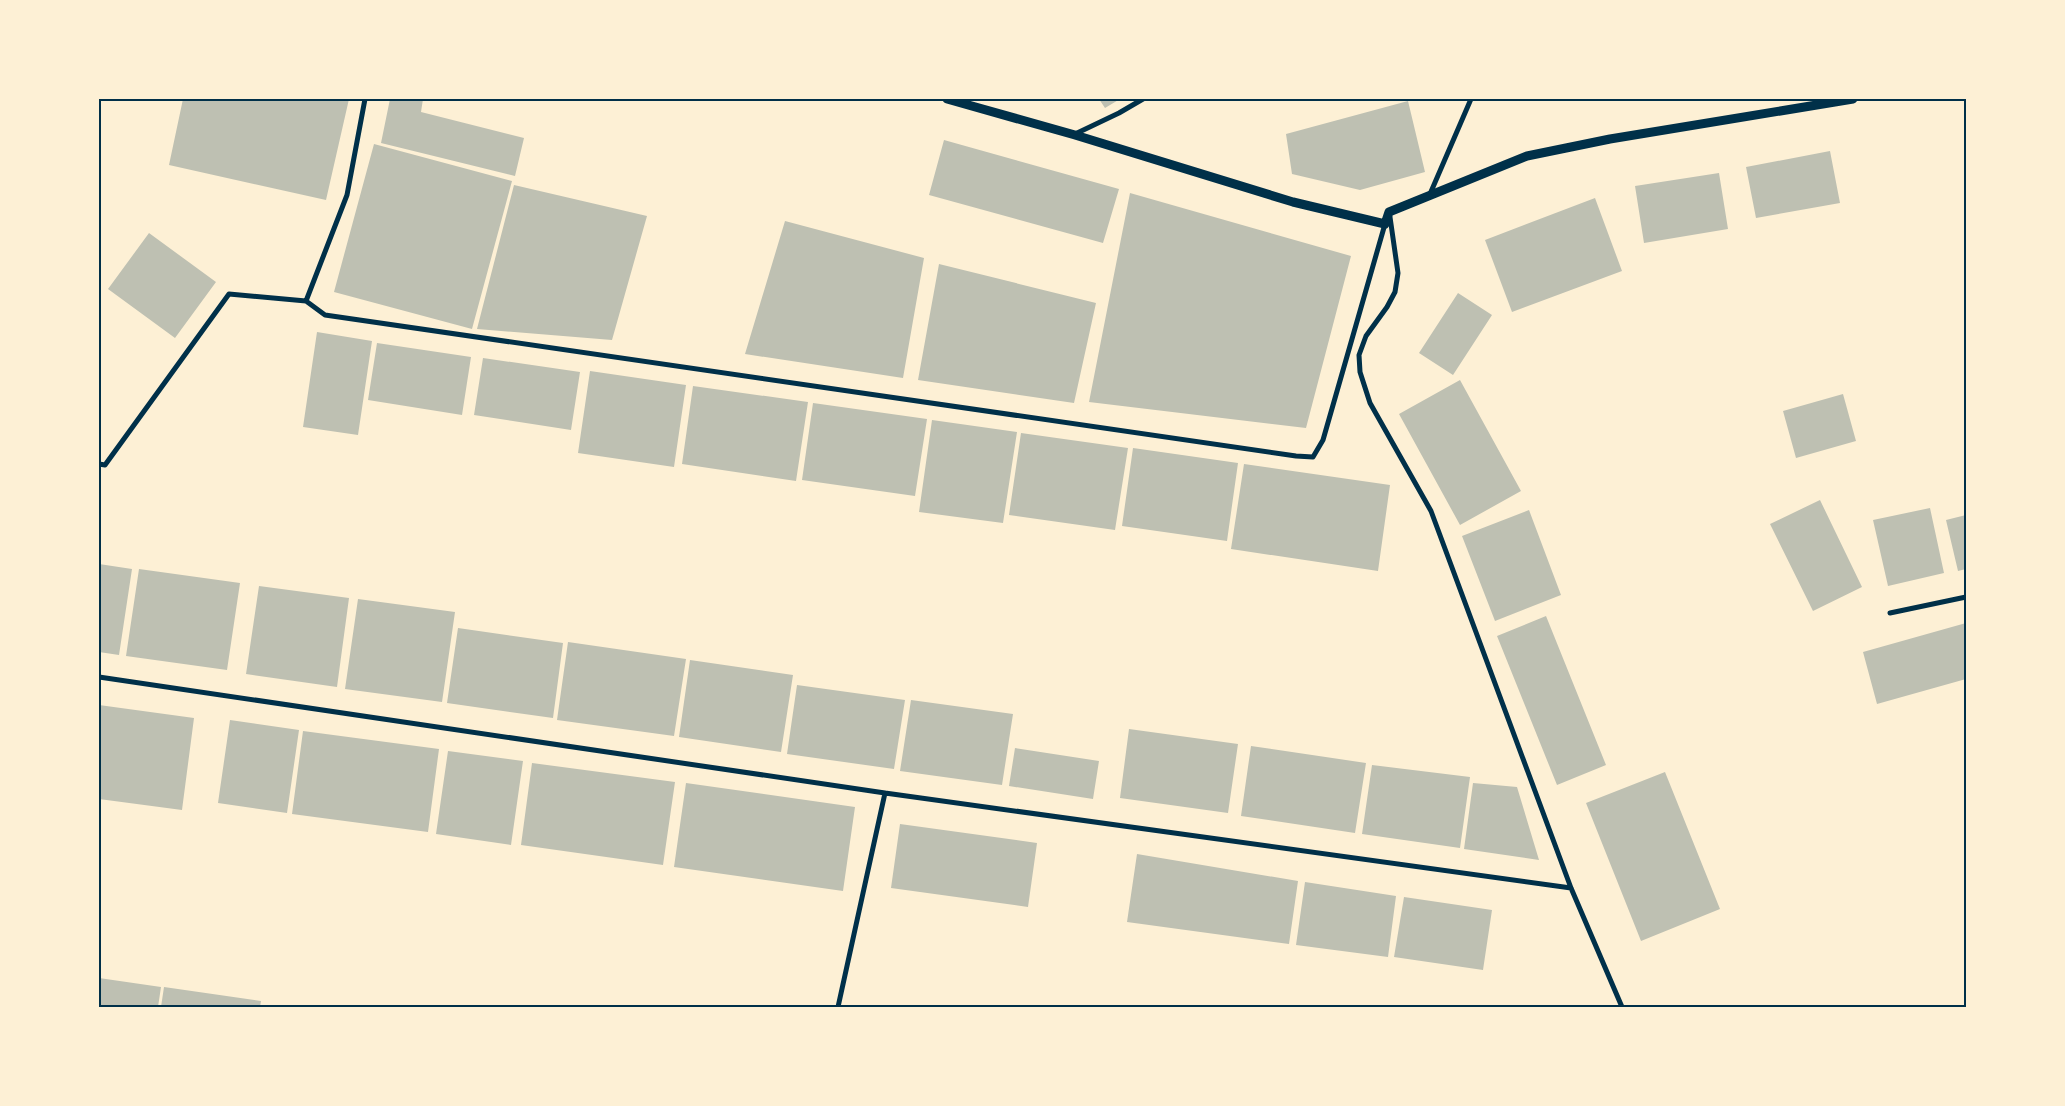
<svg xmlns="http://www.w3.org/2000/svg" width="2065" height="1106" font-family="'PT Sans Narrow',sans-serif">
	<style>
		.building { fill: #bec0b2 }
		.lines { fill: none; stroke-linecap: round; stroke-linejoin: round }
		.minor { stroke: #003049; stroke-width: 5 }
		.tertiary { stroke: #003049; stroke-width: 9 }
		.neatline { fill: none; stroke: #003049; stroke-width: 2 }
	</style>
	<rect width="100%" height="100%" fill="#fdf0d5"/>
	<!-- building -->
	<path class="building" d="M183 99H349L326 200 169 165Z
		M390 99H423L421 112 524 138 515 176 381 143Z
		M1099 99H1120L1105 108Z
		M1408 101 1425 172 1360 190 1292 174 1286 134Z
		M944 140 1119 189 1103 243 929 195Z
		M374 144 512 181 472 329 334 292Z
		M1830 151 1840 203 1756 218 1746 167Z
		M1719 173 1728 229 1644 243 1635 186Z
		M514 185 647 216 612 340 477 329Z
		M1130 193 1351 256 1306 428 1089 402Z
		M1595 198 1622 271 1512 312 1485 240Z
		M785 221 924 258 903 378 745 354Z
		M149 233 216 282 175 338 108 289Z
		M939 264 1096 303 1074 403 918 380Z
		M1458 293 1492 315 1453 375 1419 353Z
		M317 332 372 341 358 435 303 427Z
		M377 343 471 357 462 415 368 400Z
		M483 358 580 372 571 430 474 415Z
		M590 371 686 385 674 467 578 453Z
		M1460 380 1521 491 1460 525 1399 414Z
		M693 386 808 402 796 481 682 464Z
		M1843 394 1856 441 1796 458 1783 411Z
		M813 403 927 419 915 496 802 480Z
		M932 420 1017 432 1003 523 919 512Z
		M1021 433 1128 448 1115 530 1009 515Z
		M1133 448 1238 463 1227 541 1122 526Z
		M1244 464 1390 485 1378 571 1231 549Z
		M1820 500 1862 587 1813 611 1770 524Z
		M1930 508 1944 573 1888 586 1873 520Z
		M1529 510 1561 595 1495 621 1462 536Z
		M1966 515V569L1958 571 1946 520Z
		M99 564 132 569 119 655 99 652Z
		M139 569 240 583 227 670 126 656Z
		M259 586 349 598 337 687 246 674Z
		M358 599 455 612 442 702 345 689Z
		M1546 616 1606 765 1557 785 1497 636Z
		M1966 623V679L1877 704 1863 652Z
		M458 628 563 643 553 718 447 703Z
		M568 642 686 659 674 736 557 720Z
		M690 660 793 675 781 752 679 737Z
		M797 685 905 700 894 769 787 754Z
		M911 700 1013 714 1002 785 900 771Z
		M99 705 194 718 182 810 99 799Z
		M230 720 299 730 287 813 218 803Z
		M1129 729 1238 744 1228 813 1120 798Z
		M303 731 439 749 428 832 292 814Z
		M1251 746 1366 763 1355 833 1241 816Z
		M1015 748 1099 761 1093 799 1009 786Z
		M448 751 523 761 511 845 436 834Z
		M532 763 675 782 663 865 521 845Z
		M1372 765 1470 777 1460 848 1362 834Z
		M1665 772 1720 909 1641 941 1586 803Z
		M686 783 855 807 843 891 674 867Z
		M1473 783 1517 787 1539 860 1464 849Z
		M900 824 1037 843 1028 907 891 888Z
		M1137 854 1298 881 1289 944 1127 922Z
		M1305 882 1396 896 1388 957 1296 945Z
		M1404 897 1492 910 1483 970 1394 957Z
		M99 978 161 987 158 1007H99Z
		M164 987 261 1001 260 1007H161Z"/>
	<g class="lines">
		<!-- minor -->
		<path class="minor" d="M365 99 347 195 306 301 325 315 1296 456 1313 457 1323 440 1385 224
			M1075 134 1119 113 1143 99
			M1430 194 1471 99
			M1390 217 1398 273 1395 292 1387 307 1366 336 1359 355 1360 372 1370 403 1431 511 1571 888 1622 1007
			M99 464 105 465 229 294 306 301
			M1890 613 1966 597
			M99 677 885 793 1571 888
			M838 1007 885 793"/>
		<!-- tertiary -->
		<path class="tertiary" d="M947 99 1075 135 1293 202 1385 224 1389 212 1527 156 1610 139 1853 99"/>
	</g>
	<!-- border -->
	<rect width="2065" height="1106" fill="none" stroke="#fdf0d5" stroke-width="200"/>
	<rect x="100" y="100" width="1865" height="906" class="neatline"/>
</svg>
